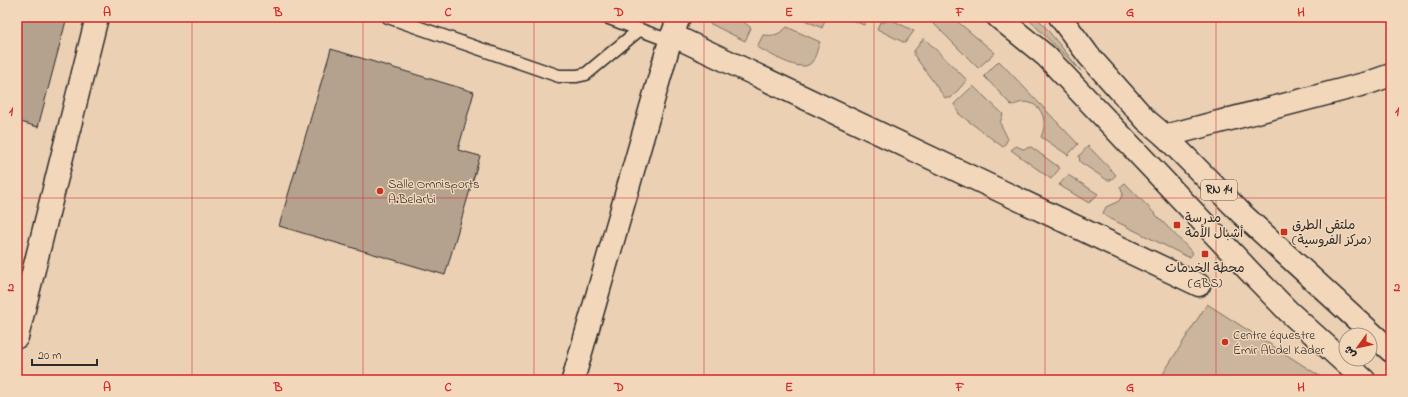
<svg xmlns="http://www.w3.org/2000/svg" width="1408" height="397" font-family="'Indie Flower','Playpen Sans Arabic',sans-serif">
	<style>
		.green { fill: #cbb59d; stroke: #7b7064 }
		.building { fill: #b5a28e; stroke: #2b2b2b }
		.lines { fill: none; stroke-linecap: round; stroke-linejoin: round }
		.service-casing { stroke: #2b2b2b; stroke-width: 15 }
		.minor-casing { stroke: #2b2b2b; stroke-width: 25 }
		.trunk-casing { stroke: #2b2b2b; stroke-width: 25 }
		.service { stroke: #f3d7ba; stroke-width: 12 }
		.minor { stroke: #f3d7ba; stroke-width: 22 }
		.trunk { stroke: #f3d7ba; stroke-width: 22 }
		.grid { fill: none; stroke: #d62828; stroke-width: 1; stroke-opacity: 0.55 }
		.poi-dot { fill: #c8321e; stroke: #f3d7ba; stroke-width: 1.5 }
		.labels { text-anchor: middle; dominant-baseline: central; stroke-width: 3; stroke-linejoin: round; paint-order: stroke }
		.shield { fill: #f3d7ba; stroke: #675f56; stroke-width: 1 }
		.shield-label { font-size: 12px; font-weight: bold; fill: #2b2b2b }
		.poi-label { font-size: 13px; fill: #2b2b2b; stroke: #f3d7ba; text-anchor: start }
		.neatline { fill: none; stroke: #d62828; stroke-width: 1.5 }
		.grid-label { font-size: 13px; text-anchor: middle; font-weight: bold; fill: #d62828 }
	</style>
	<rect width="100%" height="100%" fill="#ebd0b4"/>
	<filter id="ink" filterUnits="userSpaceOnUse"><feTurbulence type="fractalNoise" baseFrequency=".025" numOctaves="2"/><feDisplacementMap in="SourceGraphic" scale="8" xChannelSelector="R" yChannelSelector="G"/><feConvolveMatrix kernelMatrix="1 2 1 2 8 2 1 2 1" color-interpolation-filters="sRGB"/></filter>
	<g filter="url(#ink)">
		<!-- green -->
		<path class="green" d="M697 17H743L744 22 751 28 745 41Z
			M798 17H826L822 28Z
			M845 17H868L864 25Z
			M938 17H952L995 53 978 68 933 23Z
			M1026 17H1037L1081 71Z
			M890 19 914 31 905 43 877 29 880 22H885Z
			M787 27 820 42C817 48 816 58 811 63 801 74 769 53 757 47L763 35C774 36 779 35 787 27Z
			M924 38 967 80 951 98H945L914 55V51Z
			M999 61 1078 144 1068 155 1041 137C1051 116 1035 93 1012 106L984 76Z
			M973 86 1003 114 1000 123 1008 139 1003 147 959 114 954 104Z
			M1016 146 1023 149 1031 147 1060 168 1051 179 1011 150Z
			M1088 146 1116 175 1111 180H1107L1080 162 1079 156Z
			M1068 175 1098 194 1089 203 1059 185Z
			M1125 183 1193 253 1190 257 1186 256 1105 216 1103 213 1106 207 1119 201 1123 194 1120 187Z
			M1207 304 1326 380H1159Z"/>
		<!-- building -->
		<path class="building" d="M17 17H67L38 127 17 121Z
			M331 49 474 92 458 150 480 156 445 275 279 226Z
			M332 375 340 380H329Z"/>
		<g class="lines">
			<defs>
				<path id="service" d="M388 17 559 76H577L586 74 639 30
					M606 17 670 41"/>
				<path id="minor" d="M672 35 1199 285
					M1165 136 1368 83 1391 75
					M17 337 97 17
					M573 380 670 41 679 17"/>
				<path id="trunk" d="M998 17 1046 56 1252 274 1288 311 1364 380
					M1060 17 1089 56 1146 120 1165 136 1242 214 1391 351"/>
			</defs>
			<!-- service casing -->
			<use href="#service" class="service-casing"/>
			<!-- minor casing -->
			<use href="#minor" class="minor-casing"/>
			<!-- trunk casing -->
			<use href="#trunk" class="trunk-casing"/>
			<!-- service -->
			<use href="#service" class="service"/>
			<!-- minor -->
			<use href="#minor" class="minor"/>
			<!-- trunk -->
			<use href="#trunk" class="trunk"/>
		</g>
	</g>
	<!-- grid -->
	<path class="grid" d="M192 17V380M363 17V380M534 17V380M704 17V380M874 17V380M1045 17V380M1216 17V380M17 198H1391"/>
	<!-- markers -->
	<g class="poi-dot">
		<circle cx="380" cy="191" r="4"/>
		<rect x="1173" y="221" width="8" height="8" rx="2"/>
		<rect x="1280" y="228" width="8" height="8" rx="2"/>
		<rect x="1201" y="250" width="8" height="8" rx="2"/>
		<circle cx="1225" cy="342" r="4"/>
	</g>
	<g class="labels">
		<!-- shield labels -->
		<rect class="shield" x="1201" y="180" width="36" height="20" rx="3"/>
		<g class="shield-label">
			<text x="1219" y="190">RN 14</text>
		</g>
		<!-- poi labels -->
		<g class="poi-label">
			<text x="388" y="184">Salle Omnisports<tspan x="388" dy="15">A.Belarbi</tspan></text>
			<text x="1185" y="218">مدرسة<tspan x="1185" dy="15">أشبال الأمة</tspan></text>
			<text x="1292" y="225">ملتقى الطرق<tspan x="1292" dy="15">(مركز الفروسية)</tspan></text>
			<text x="1205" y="268" text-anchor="middle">محطة الخدمات<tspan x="1205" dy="15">(GBS)</tspan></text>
			<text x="1233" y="335">Centre équestre<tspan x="1233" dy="15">Émir Abdel Kader</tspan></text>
		</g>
	</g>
	<!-- margin -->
	<rect width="1408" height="397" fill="none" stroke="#f3d7ba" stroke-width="44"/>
	<!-- north arrow -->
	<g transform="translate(1358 347) rotate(237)"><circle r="19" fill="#f3d7ba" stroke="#a39281"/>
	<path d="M0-3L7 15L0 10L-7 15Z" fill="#c8321e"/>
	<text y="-6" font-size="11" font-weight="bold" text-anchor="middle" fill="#2b2b2b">ش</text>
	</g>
	<!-- scale -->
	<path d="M32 359v6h65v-6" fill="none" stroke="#2b2b2b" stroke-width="2"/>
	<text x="38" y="359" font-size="12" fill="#2b2b2b" stroke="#f3d7ba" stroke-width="3" paint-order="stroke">20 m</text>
	<rect x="22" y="22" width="1364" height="353" class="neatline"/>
	<g class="grid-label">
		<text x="107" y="16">A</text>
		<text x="278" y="16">B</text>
		<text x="448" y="16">C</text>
		<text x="619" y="16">D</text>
		<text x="789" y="16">E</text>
		<text x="960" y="16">F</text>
		<text x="1130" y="16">G</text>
		<text x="1301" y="16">H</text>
		<text x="11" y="115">1</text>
		<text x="1397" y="115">1</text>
		<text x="11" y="291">2</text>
		<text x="1397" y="291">2</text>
		<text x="107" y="391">A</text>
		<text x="278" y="391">B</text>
		<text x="448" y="391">C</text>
		<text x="619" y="391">D</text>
		<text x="789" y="391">E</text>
		<text x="960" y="391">F</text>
		<text x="1130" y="391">G</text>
		<text x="1301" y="391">H</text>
	</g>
</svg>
